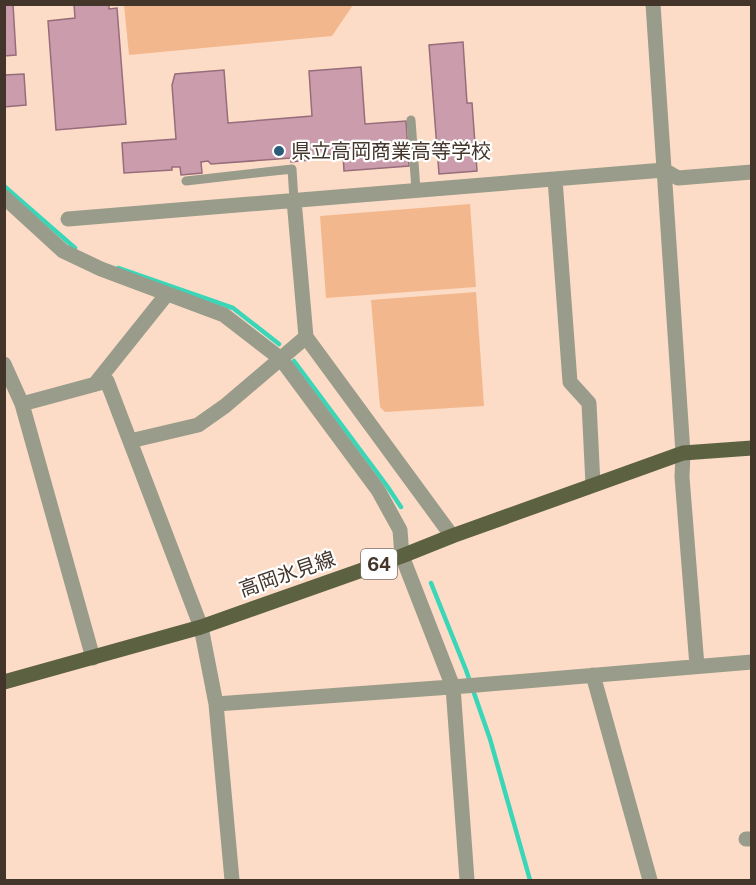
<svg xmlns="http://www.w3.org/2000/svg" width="756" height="885" font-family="'Public Sans','Noto Sans JP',sans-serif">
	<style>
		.green { fill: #f3b78d }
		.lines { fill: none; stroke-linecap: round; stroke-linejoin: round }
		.stream { stroke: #3bd6b8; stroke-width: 4.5 }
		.building { fill: #cb9dac; stroke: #976c7b; stroke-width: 1.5 }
		.lane { stroke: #999c8a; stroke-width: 9 }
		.street { stroke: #999c8a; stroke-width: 15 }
		.primary { stroke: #5c6241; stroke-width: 15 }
		.poi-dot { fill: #2a5c79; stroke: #fff; stroke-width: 2 }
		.labels { text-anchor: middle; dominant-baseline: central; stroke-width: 4.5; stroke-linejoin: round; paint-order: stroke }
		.shield { fill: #fff; stroke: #7c726a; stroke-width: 1.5 }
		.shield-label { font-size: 18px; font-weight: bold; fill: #44352a }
		.poi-label { font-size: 20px; fill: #44352a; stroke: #fff; text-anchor: start }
		.street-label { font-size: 20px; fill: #44352a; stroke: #fff }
	</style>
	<rect width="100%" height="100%" fill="#fcdcc6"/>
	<!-- green -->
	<path class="green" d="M124 5V4L353 5 332 36 129 55Z
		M470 204 476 287 326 298 320 216Z
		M476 292 484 406 385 412 380 407 371 300Z"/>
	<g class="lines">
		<!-- stream -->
		<path class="stream" d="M4 186 75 248
			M118 268 233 308 279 344
			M294 361 387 486 401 507
			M431 583 466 670 490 739 530 880"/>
	</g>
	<!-- building -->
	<path class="building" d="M4 4H13L16 55 4 56Z
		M74 4H109V9L117 8 126 124 56 130 48 21 75 18Z
		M463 42 467 103H472L477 171 439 174 429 45Z
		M361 67 365 124 406 121 409 166 344 171 343 153 310 156V160L291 162V158L211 164 208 161 201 162 202 173 181 175 180 167H172V170L124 173 122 143 176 139 172 85 175 74 224 70 228 123 312 116 309 71Z
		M24 74 26 105 4 107V75Z"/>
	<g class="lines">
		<!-- lane -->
		<path class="lane" d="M411 120 416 190
			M186 181 292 169 294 200"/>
		<!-- street -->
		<path class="street" d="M653 4 683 453 682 477 697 666
			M555 179 570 382 589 403 593 485
			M4 197 63 251 101 269 224 315 281 359 378 490 400 530 402 556 453 687 467 880
			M294 200 306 337 452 536
			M68 219 664 170 678 178 752 172
			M4 364 22 404 93 658
			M95 384 167 294
			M22 404 107 381 201 627 216 704 232 880
			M130 441 198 425 225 406 306 337
			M593 675 650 880
			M216 704 465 686 752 662
			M746 839H752"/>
		<!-- primary -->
		<path class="primary" d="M4 682 201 627 402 556 452 536 683 453 752 448"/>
	</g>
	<!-- markers -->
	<circle class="poi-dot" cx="279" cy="151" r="6"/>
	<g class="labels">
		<!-- shield labels -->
		<rect class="shield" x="361" y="549" width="36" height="30" rx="4.5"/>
		<g class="shield-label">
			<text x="379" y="564">64</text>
		</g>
		<!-- poi labels -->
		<g class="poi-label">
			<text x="291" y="151">県立高岡商業高等学校</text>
		</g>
		<!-- street labels -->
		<g class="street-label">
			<text transform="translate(287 574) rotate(-19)">高岡氷見線</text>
		</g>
	</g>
	<!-- border -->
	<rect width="756" height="885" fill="none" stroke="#44352a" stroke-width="12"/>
</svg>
